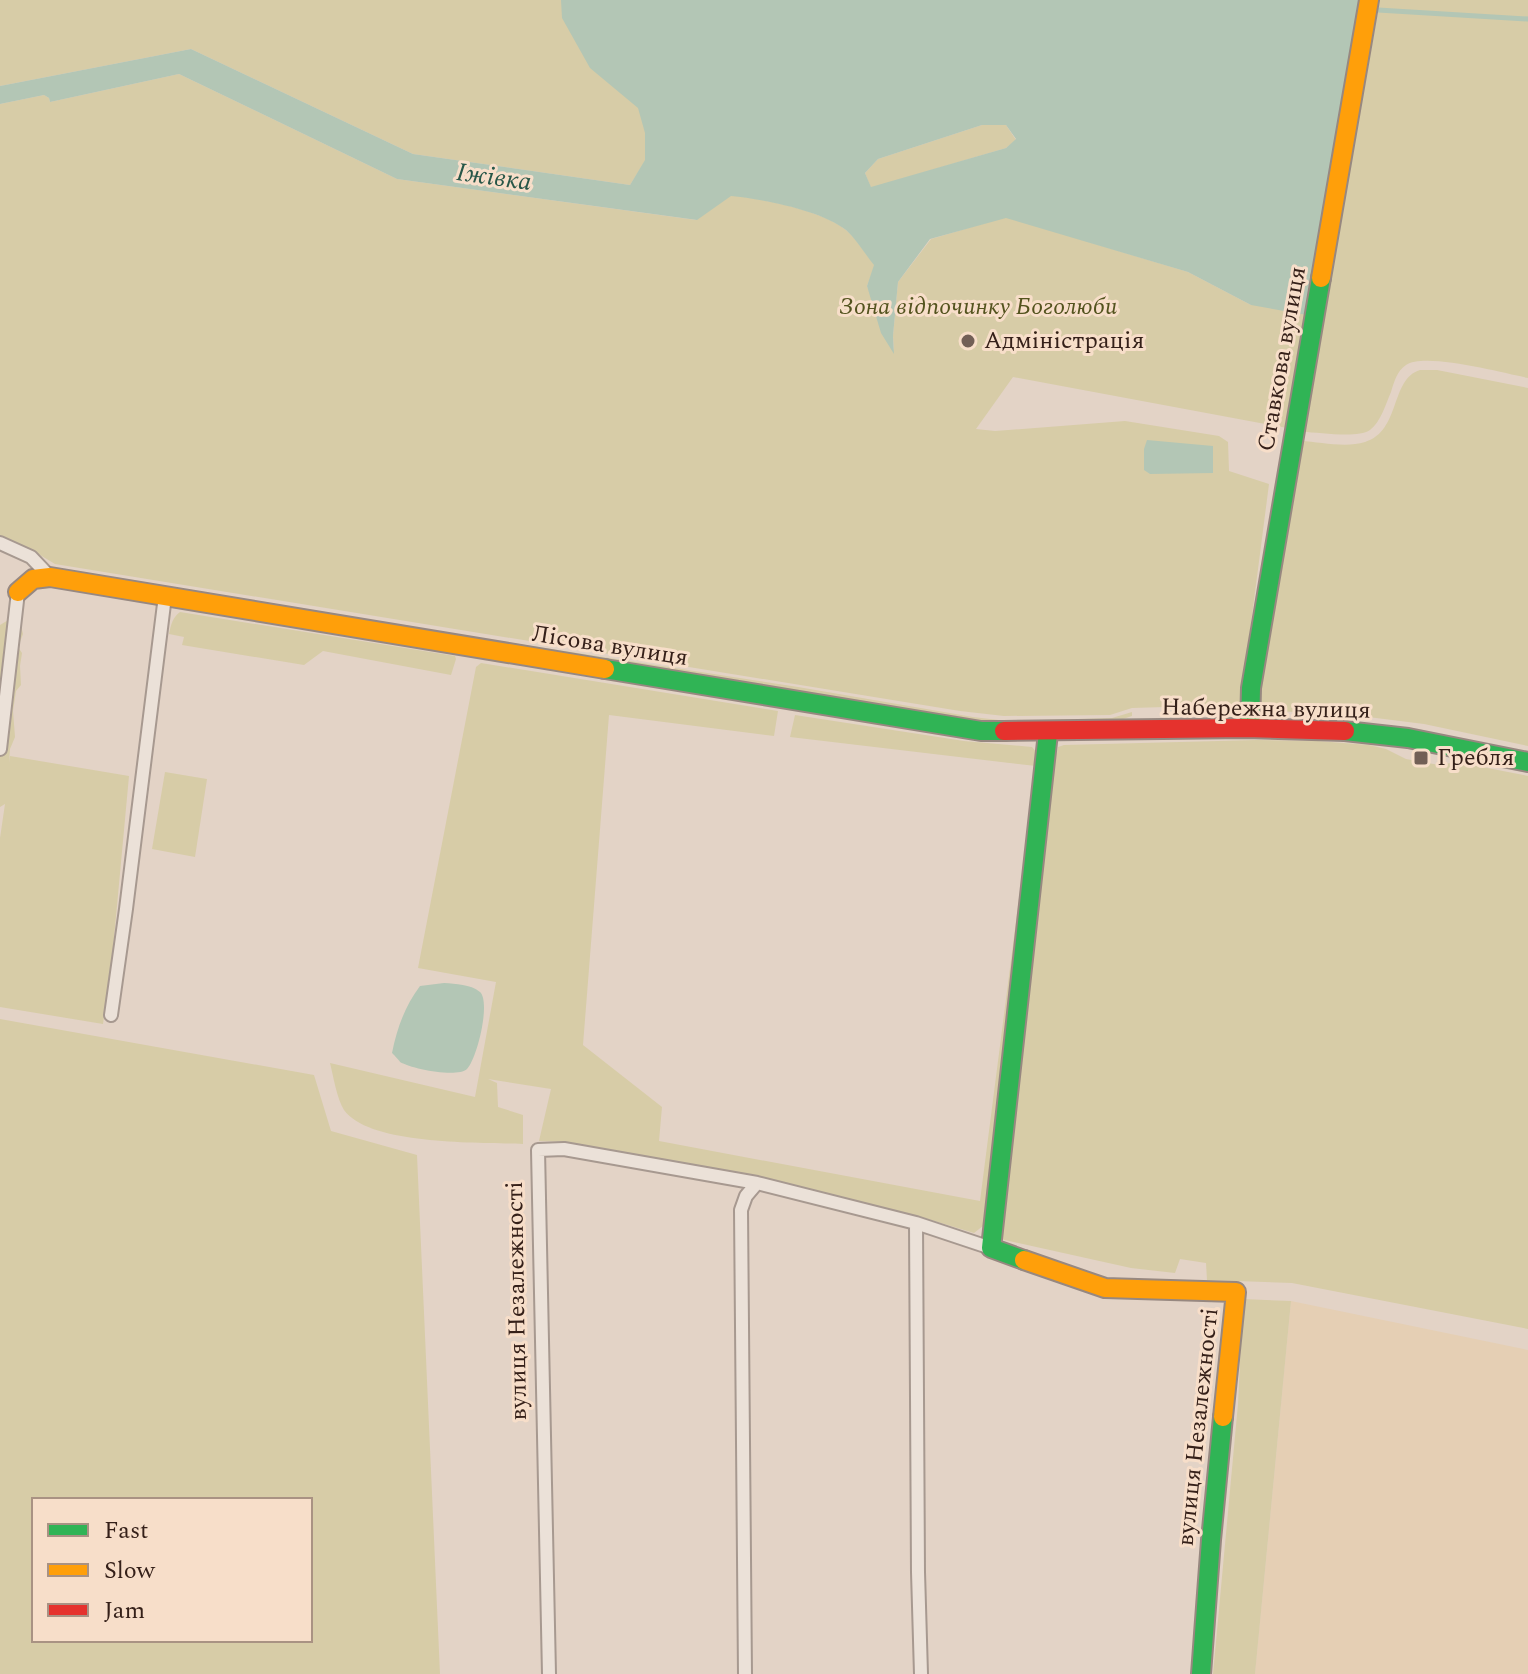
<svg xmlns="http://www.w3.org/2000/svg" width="1528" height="1674" font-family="Spectral,serif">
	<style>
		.farmland { fill: #e5cfb4 }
		.green { fill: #d7cca7; fill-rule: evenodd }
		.water { fill: #b3c6b5; fill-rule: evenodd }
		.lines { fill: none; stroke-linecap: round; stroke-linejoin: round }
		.stream { stroke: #b3c6b5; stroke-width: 5 }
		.street-casing { stroke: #a79990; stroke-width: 16 }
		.fast-casing { stroke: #978880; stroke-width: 22 }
		.slow-casing { stroke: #978880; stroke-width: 22 }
		.jam-casing { stroke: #978880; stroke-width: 22 }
		.street { stroke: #ebe1d8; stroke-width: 12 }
		.fast { stroke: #30b455; stroke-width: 18 }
		.slow { stroke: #ff9f0a; stroke-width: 18 }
		.jam { stroke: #e5322d; stroke-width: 18 }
		.poi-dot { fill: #725f56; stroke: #f7dec9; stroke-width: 3 }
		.labels { text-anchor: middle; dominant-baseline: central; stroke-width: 6; stroke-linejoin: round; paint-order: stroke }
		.park-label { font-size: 24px; font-style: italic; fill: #53531e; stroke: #f7dec9 }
		.poi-label { font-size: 24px; fill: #352019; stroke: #f7dec9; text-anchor: start }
		.street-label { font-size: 24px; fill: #352019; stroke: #f7dec9 }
		.water-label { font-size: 26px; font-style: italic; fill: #275648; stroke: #f7dec9 }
	</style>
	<rect width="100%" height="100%" fill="#e3d3c6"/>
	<!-- farmland -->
	<path class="farmland" d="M1291 1301 1528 1350V1674H1255Z"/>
	<!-- green -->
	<path class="green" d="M0 0H669L680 106 630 185 413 154 191 49 0 86Z
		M1362 0 1287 428 1013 377 976 429 995 431 1125 421 1219 436 1228 442 1229 471 1269 484 1242 693V712L1188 713 1165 707 1132 708 1110 715 1004 716 960 711 55 564 35 552 0 536V104L44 95 49 98 50 102 179 74 397 179 696 220 731 195C762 199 822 210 846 230 857 239 865 254 875 265L867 286 894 351 893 336 898 282 931 239 1006 217 1188 272 1251 305Z
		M1380 0H1528V378C1503 373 1425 352 1406 365 1397 371 1394 382 1391 392 1386 403 1381 422 1370 430 1357 439 1319 432 1303 432Z
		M982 125H1006L1016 140 1006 148 871 188 865 173 878 159Z
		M1420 370H1437L1528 388V746L1424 724 1336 713 1259 711 1257 687 1301 441C1320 442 1346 448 1365 442 1401 431 1390 379 1420 370Z
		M70 570 468 636 798 687 973 717 1007 721 1112 718 1132 712V716L1111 723 994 724 69 572Z
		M180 612 455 656 456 659 451 675 323 651 304 665 182 645 184 637 169 634C171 625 172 618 180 612Z
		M10 619 20 621 23 634 18 647 22 653 20 666 21 685 16 691 13 711 15 737 10 749 9 763 10 756 129 776 113 949 103 1024 0 1007V838L5 804 0 807V625Z
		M481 663 778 711 774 736 609 715 583 1045 662 1107 659 1141 980 1201 1036 766 790 737 795 715 964 741 1032 747 1038 754 988 1222 974 1233 918 1216 759 1176 565 1142 539 1141 551 1089 488 1079 497 1083 498 1107 523 1115V1144C481 1142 370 1146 344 1110 337 1099 333 1075 330 1063L475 1097 496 982 418 968 476 667Z
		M1257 740 1318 741 1369 745 1386 749 1406 759 1439 765 1457 762 1528 776V1329L1292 1283 1207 1280 1206 1263 1180 1259 1175 1273 1131 1268 996 1238 1052 753H1057L1058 747 1064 745Z
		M165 772 207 779 195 857 152 849Z
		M0 1019 314 1075 331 1131 417 1155 440 1674H0ZM34 1500H310V1640H34Z
		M1243 1299 1291 1301 1255 1674H1213L1238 1404Z"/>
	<!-- water -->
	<path class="water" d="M561 0H1362L1307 315 1251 305 1188 272 1006 218 930 239 898 282 893 336 894 354 881 333 867 286 874 265C865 254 856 239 846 230 821 210 762 199 731 196L697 220 397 179 179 74 50 102 49 98 44 95 0 104V86L191 49 413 154 630 185 645 160V133L638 108 590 68 562 18ZM982 125H1006L1016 139 1006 148 871 187 865 173 878 159Z
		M1147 440 1213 446V473L1150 474 1144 470V449Z
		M444 983C456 984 470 984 480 992 491 1002 477 1059 467 1069 457 1078 412 1069 400 1062 400 1061 392 1053 392 1053 397 1028 405 1006 420 986Z"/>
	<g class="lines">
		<!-- stream -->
		<path class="stream" d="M1378 10 1528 19"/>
		<defs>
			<path id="street" d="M0 543 31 557 50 577
				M0 749 18 592
				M111 1015 126 909 165 596
				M916 1223 918 1572 921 1674
				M549 1674 538 1150 564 1149 757 1183 916 1223 991 1248
				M745 1674 741 1210 746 1196 757 1183"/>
			<path id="fast" d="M605 669 981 731H1004
				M1250 728 1251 688 1321 278
				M1345 731 1408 738 1528 762
				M1024 1260 991 1248 1048 733
				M1201 1674 1211 1540 1223 1417"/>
			<path id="slow" d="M1321 278 1369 0
				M18 592 33 579 50 577 605 669
				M1024 1260 1105 1288 1236 1292 1223 1417"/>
			<path id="jam" d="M1004 731 1246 728 1345 731"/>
		</defs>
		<!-- street casing -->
		<use href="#street" class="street-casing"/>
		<!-- fast casing -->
		<use href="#fast" class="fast-casing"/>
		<!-- slow casing -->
		<use href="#slow" class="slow-casing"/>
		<!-- jam casing -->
		<use href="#jam" class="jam-casing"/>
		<!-- street -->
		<use href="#street" class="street"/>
		<!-- fast -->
		<use href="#fast" class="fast"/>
		<!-- slow -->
		<use href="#slow" class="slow"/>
		<!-- jam -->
		<use href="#jam" class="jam"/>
	</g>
	<!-- markers -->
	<g class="poi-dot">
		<circle cx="968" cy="341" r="8"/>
		<rect x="1413" y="750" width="16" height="16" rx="4"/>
	</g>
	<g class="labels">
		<!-- park labels -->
		<g class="park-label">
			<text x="978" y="307">Зона відпочинку Боголюби</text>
		</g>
		<!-- poi labels -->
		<g class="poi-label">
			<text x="984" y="341">Адміністрація</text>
			<text x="1437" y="758">Гребля</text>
		</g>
		<!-- street labels -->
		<g class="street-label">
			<text transform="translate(1282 359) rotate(-80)">Ставкова вулиця</text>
			<text transform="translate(610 646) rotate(9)">Лісова вулиця</text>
			<text transform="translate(1266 709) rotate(1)">Набережна вулиця</text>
			<text transform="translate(517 1301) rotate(-91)">вулиця Незалежності</text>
			<text transform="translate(1198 1427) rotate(-84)">вулиця Незалежності</text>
		</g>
		<!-- water labels -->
		<g class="water-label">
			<text transform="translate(494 177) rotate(8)">Іжівка</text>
		</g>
	</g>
	<!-- legend -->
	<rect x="32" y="1498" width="280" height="144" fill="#f7dec9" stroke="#a99283" stroke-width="2"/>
	<rect x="48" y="1524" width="40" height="12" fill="#30b455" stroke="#a99283" stroke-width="2"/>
	<text x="104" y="1538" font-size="24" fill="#352019">Fast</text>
	<rect x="48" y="1564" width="40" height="12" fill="#ff9f0a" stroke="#a99283" stroke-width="2"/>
	<text x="104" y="1578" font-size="24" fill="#352019">Slow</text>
	<rect x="48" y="1604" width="40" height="12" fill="#e5322d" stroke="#a99283" stroke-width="2"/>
	<text x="104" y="1618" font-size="24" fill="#352019">Jam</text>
</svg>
